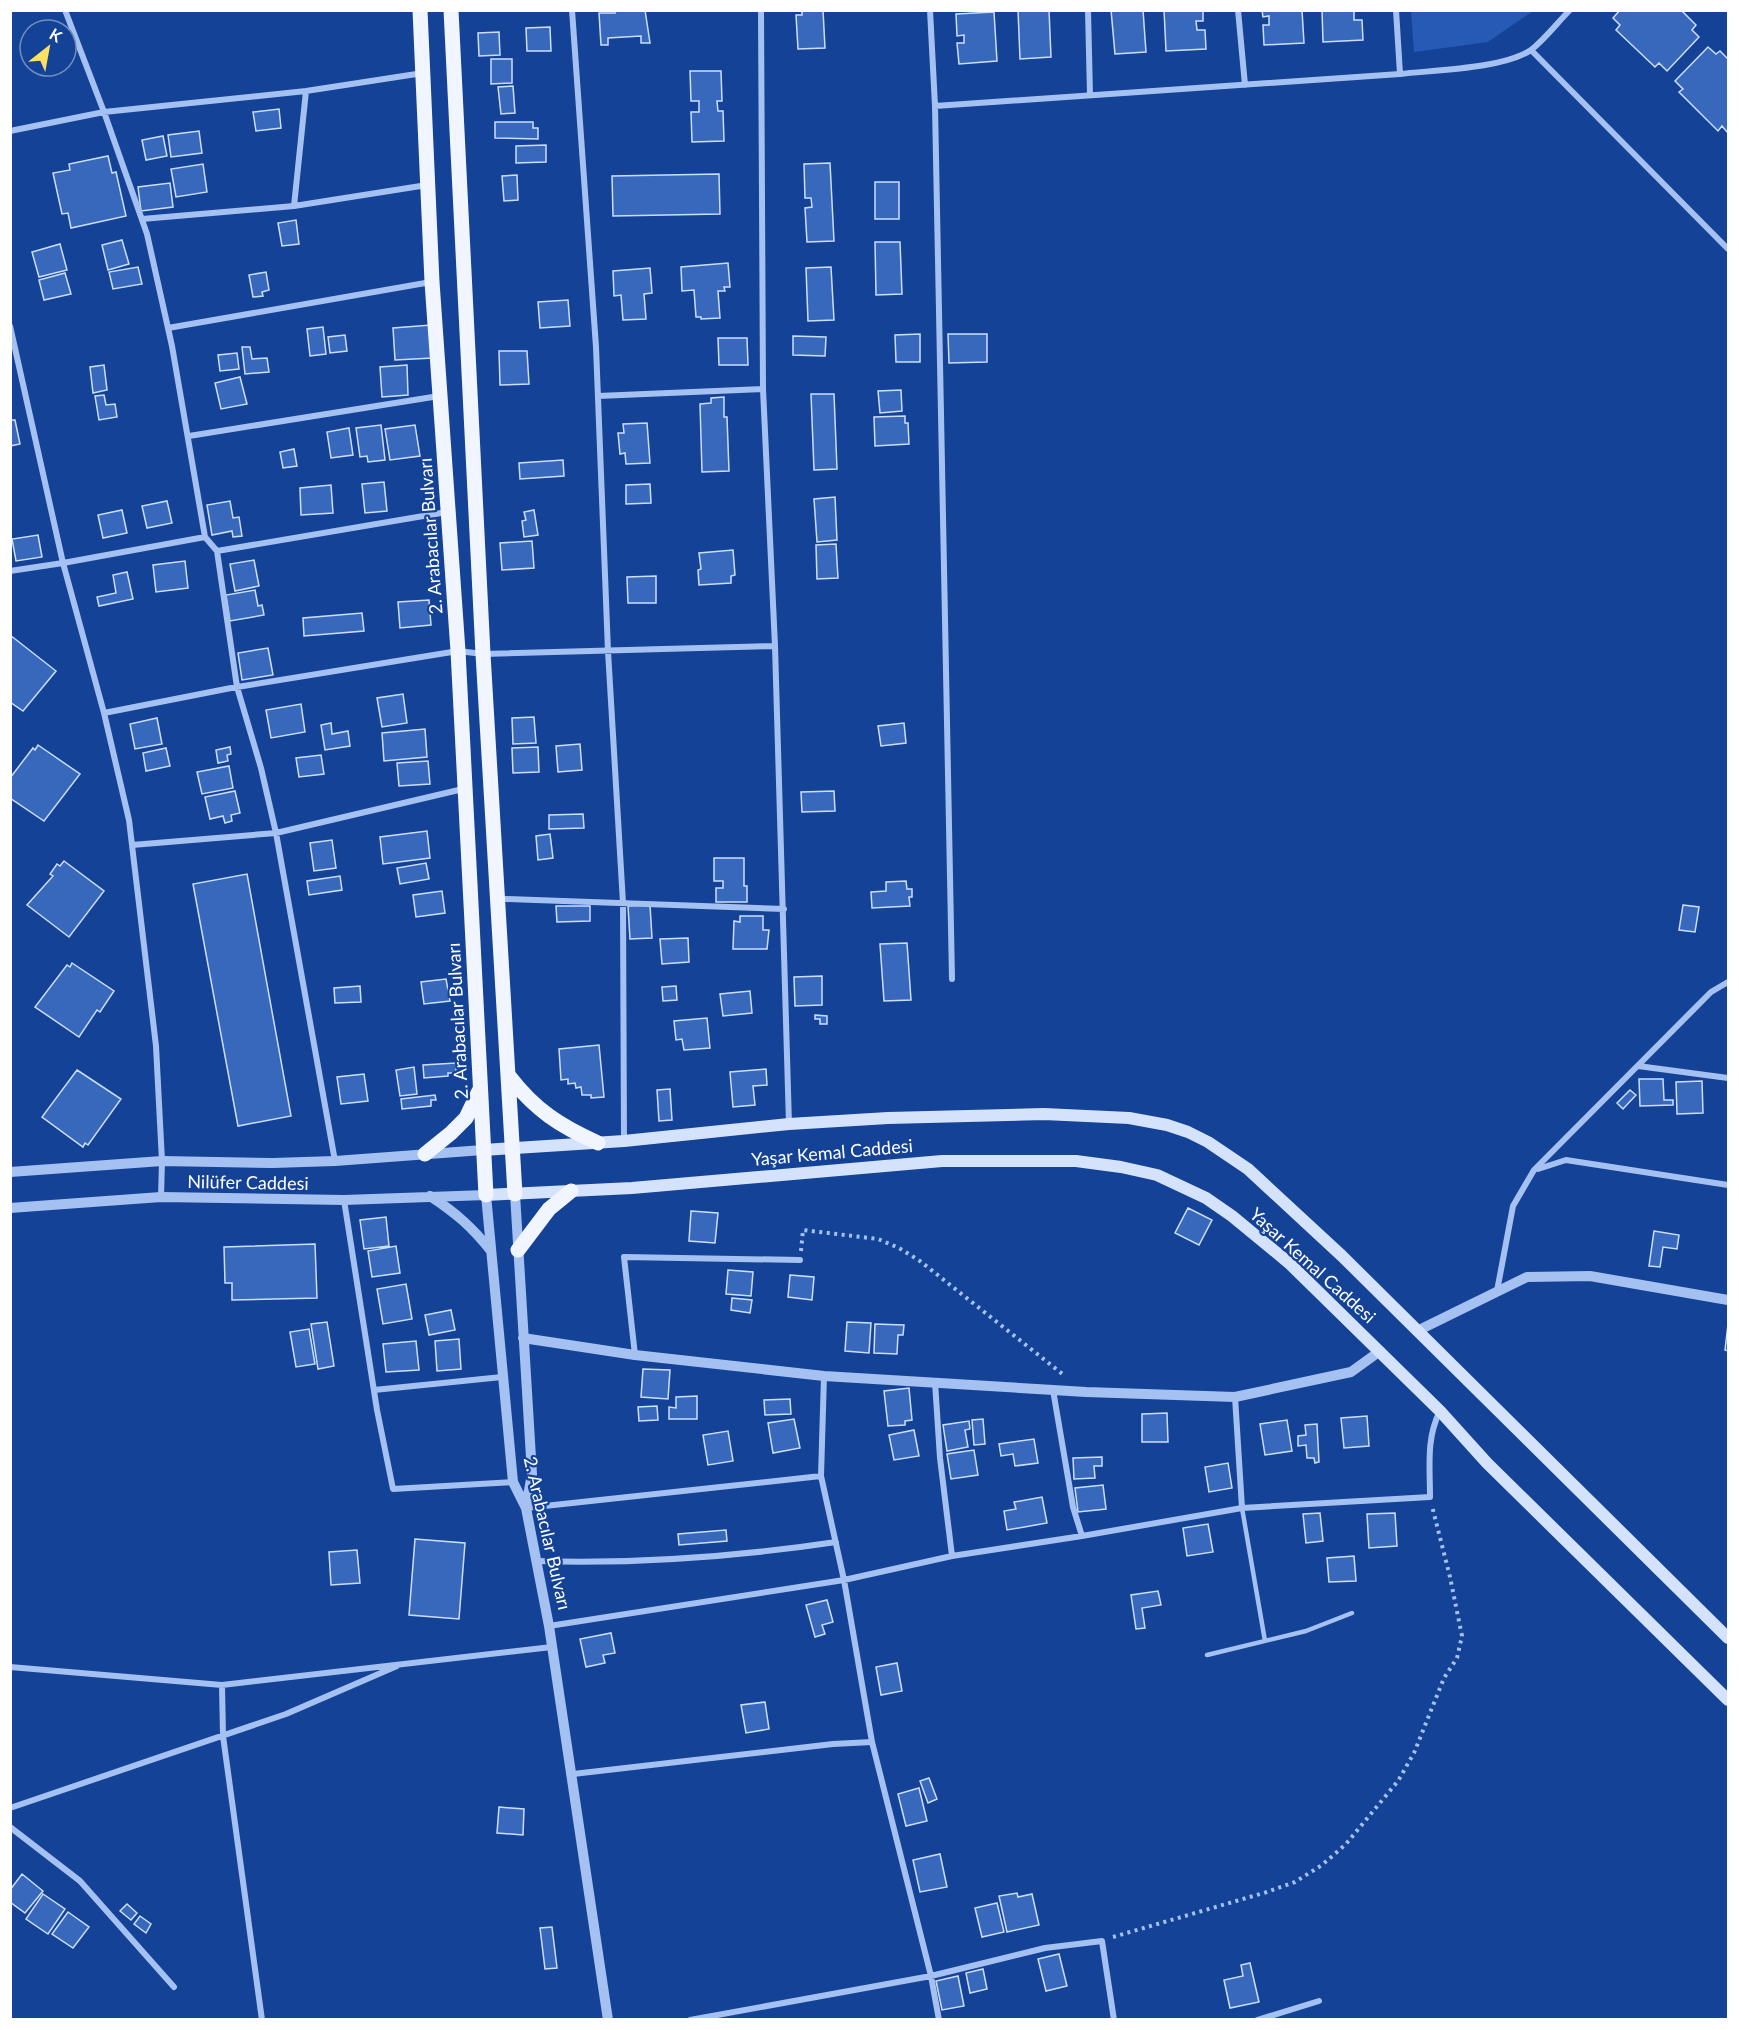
<svg xmlns="http://www.w3.org/2000/svg" width="1739" height="2030" font-family="Lato,sans-serif">
	<style>
		.green { fill: #275ab5 }
		.building { fill: #3868bc; stroke: #ccdefd; stroke-width: 1.5 }
		.lines { fill: none; stroke-linecap: round; stroke-linejoin: round }
		.path { stroke: #a5c1f2; stroke-width: 4; stroke-dasharray: 3 4.5; stroke-linecap: butt }
		.service { stroke: #a5c1f2; stroke-width: 4.5 }
		.minor { stroke: #a5c1f2; stroke-width: 6 }
		.tertiary { stroke: #a5c1f2; stroke-width: 10 }
		.secondary { stroke: #d4e2fc; stroke-width: 12 }
		.primary { stroke: #f0f5ff; stroke-width: 15 }
		.labels { text-anchor: middle; dominant-baseline: central; stroke-width: 4.5; stroke-linejoin: round; paint-order: stroke }
		.street-label { font-size: 18px; fill: #fff; stroke: #144296 }
	</style>
	<rect width="100%" height="100%" fill="#144296"/>
	<!-- green -->
	<path class="green" d="M1411 11V10L1533 11 1488 42 1414 52Z"/>
	<!-- building -->
	<path class="building" d="M615 10H645L650 43H641V36L608 38V45H601L599 13H615Z
		M802 10H823L825 48 798 49 796 15H802Z
		M1018 10H1049L1051 57 1020 59Z
		M1111 10H1143L1146 52 1115 54Z
		M1164 10H1203V21H1196L1197 30H1205L1206 49 1166 51Z
		M1262 10H1302L1304 43 1264 45 1263 25H1269V16L1263 17Z
		M1322 10H1361L1354 11V20H1362L1363 40 1323 42Z
		M1620 10H1681L1696 25 1692 30 1699 37 1667 71 1659 63 1655 67 1616 30 1620 25 1613 18Z
		M994 12 997 61 959 64 957 43H964V35L957 36 956 14Z
		M550 27 551 51H527L526 28Z
		M499 32 500 55 479 56 478 33Z
		M1708 47 1716 54 1720 51 1728 59V133L1722 126 1718 131 1679 92 1683 89 1675 81Z
		M491 59H512V83L491 84Z
		M690 71H721L722 101H717L718 111H723L724 141 692 142 691 112H699V101H691Z
		M513 86 515 113 501 114 498 87Z
		M279 109 281 128 256 131 253 112Z
		M495 122H533V128H538V139L495 138Z
		M199 131 202 153 171 157 168 135Z
		M163 136 167 156 146 160 142 140Z
		M546 145V162L516 163V146Z
		M108 156 112 173 116 172 126 216 71 228 68 213 62 214 53 173 70 170 69 164Z
		M830 163 834 241 807 242 805 208 812 207 811 198H805L804 164Z
		M203 164 207 192 176 197 171 169Z
		M719 174 720 214 613 216 612 176Z
		M517 175 518 200 504 201 502 176Z
		M875 182H899V219H875Z
		M170 183 173 207 141 211 138 187Z
		M296 220 299 244 282 246 278 223Z
		M122 240 129 264 108 270 102 245Z
		M875 242H900L902 294 876 295Z
		M60 244 67 270 39 277 32 252Z
		M728 263 730 287H724L725 291H718L720 318 701 319V317H696L694 290 682 291 681 267Z
		M138 267 142 284 113 289 109 272Z
		M831 267 834 320 808 321 806 268Z
		M650 268 652 293 644 294 646 319 623 320 621 295 614 296 613 271Z
		M266 272 269 290 262 292 263 296 253 297 249 275Z
		M65 273 71 294 44 300 39 280Z
		M568 300 570 326 540 328 538 302Z
		M431 325 433 358 395 360 393 328Z
		M323 327 326 354 310 356 307 329Z
		M920 334V362H896L895 335Z
		M948 334H987V362L949 363Z
		M345 335 347 351 330 353 328 337Z
		M793 336 826 337 825 356 793 355Z
		M718 338H747L748 365H719Z
		M242 347H250L252 359 267 358 269 372 245 374Z
		M499 351H527L529 384 500 385Z
		M237 353 239 369 220 371 218 355Z
		M104 365 107 390 93 393 90 367Z
		M407 365 408 395 382 397 380 367Z
		M240 377 247 404 221 409 215 383Z
		M901 390 902 411 880 413 878 391Z
		M811 394H834L837 469 814 470Z
		M104 395 106 405 115 404 117 417 99 420 95 396Z
		M724 397V417H727L729 471 702 472 700 404 711 403V398Z
		M905 416V423H908L909 444 875 446 874 417Z
		M10 420H15L20 444 10 446Z
		M647 423 650 463 626 464 625 453 620 454 618 433H624L623 424Z
		M381 425 385 460 368 462 367 456 360 457 356 428Z
		M415 425 420 456 390 460 385 429Z
		M349 428 353 455 331 458 327 432Z
		M294 449 297 466 283 468 280 452Z
		M563 460 564 476 520 479 519 463Z
		M384 482 387 511 365 513 362 484Z
		M650 484 651 503 626 504V485Z
		M331 485 333 513 301 515 300 488Z
		M835 497 837 540 817 542 814 499Z
		M167 501 172 523 147 528 142 506Z
		M230 501 233 518 239 517 242 536 233 537 232 531 212 535 207 505Z
		M122 510 127 533 103 538 98 515Z
		M534 510 538 535 524 537 522 521 526 520 524 512Z
		M38 535 42 557 16 561 12 539Z
		M532 541 534 568 502 570 500 543Z
		M836 544 838 578 817 579 816 545Z
		M733 550 735 575 731 576V583L699 585 698 570 701 569 699 553Z
		M254 560 259 586 235 591 230 564Z
		M185 561 188 588 156 592 153 565Z
		M127 572 133 599 99 606 97 597 116 593 113 575Z
		M656 576V603H628L627 577Z
		M255 590 258 606 262 605 264 615 230 621 226 595Z
		M429 600 431 625 400 628 398 602Z
		M362 613 364 631 304 636 303 618Z
		M10 635 56 671 23 711 10 702Z
		M268 648 273 675 242 680 238 653Z
		M403 694 407 723 382 727 377 698Z
		M301 704 305 732 271 738 266 710Z
		M534 717 536 743 513 744 512 718Z
		M157 718 162 744 135 749 130 724Z
		M331 723 332 734 348 731 350 746 325 750 321 725Z
		M904 723 906 743 881 746 878 726Z
		M425 729 427 757 384 761 382 733Z
		M580 744 582 770 558 772 556 746Z
		M38 745 80 774 44 821 10 798V778L33 748 35 750Z
		M230 747 231 754 227 755 228 761 218 763 216 750Z
		M538 747 539 772 513 773 512 748Z
		M166 748 170 766 146 771 143 753Z
		M321 755 324 774 299 777 296 758Z
		M428 761 430 784 399 786 397 763Z
		M229 766 233 788 202 794 197 772Z
		M235 791 240 813 231 815 232 821 225 823 223 816 210 819 205 797Z
		M834 791 835 811 802 812 801 792Z
		M583 814 584 828 549 829V815Z
		M427 831 430 858 383 864 380 837Z
		M550 834 553 858 538 860 536 836Z
		M332 840 336 868 314 871 310 843Z
		M714 858H744V886H747V902H716V888H723V881H714Z
		M64 861 104 891 69 937 27 905 53 876 50 874 57 864 60 866Z
		M426 863 429 879 400 884 397 868Z
		M247 874 291 1116 238 1126 193 884Z
		M340 876 342 890 309 895 307 881Z
		M906 881 907 889H912V897H909L910 906 872 908 871 892 886 891V882Z
		M442 891 445 913 416 917 413 895Z
		M650 905 652 938 630 939 628 906Z
		M1683 905 1699 907 1695 932 1679 930Z
		M556 906H590V921L557 922Z
		M740 916H763V930H769L767 949H733L734 921 740 922Z
		M688 938 689 962 662 964 660 939Z
		M907 943 911 1000 884 1001 880 944Z
		M72 963 114 991 100 1012 97 1010 79 1037 35 1007 67 965 70 967Z
		M822 976V1005L795 1006 794 977Z
		M446 979 450 1001 424 1004 421 982Z
		M360 986 361 1002 335 1003 334 988Z
		M676 986 677 1000 663 1001 662 987Z
		M750 991 752 1013 723 1016 720 994Z
		M815 1015 827 1016V1024H820V1019H815Z
		M707 1018 710 1048 684 1050 682 1039 676 1040 674 1021Z
		M599 1045 604 1097 591 1098V1095H582L581 1087 576 1088 575 1083 568 1084V1079L561 1080 559 1049Z
		M456 1063V1073H448V1076L424 1078 423 1065Z
		M414 1067 417 1094 400 1096 396 1070Z
		M766 1069 767 1085 753 1086 755 1105 733 1107 730 1072Z
		M77 1070 121 1099 88 1145 85 1143 83 1147 42 1117Z
		M364 1074 368 1101 341 1104 337 1077Z
		M1639 1079H1663L1664 1100H1673V1105L1640 1106Z
		M1702 1081 1703 1113 1677 1114 1676 1082Z
		M670 1089 672 1120 659 1121 657 1090Z
		M1630 1090 1636 1095 1623 1109 1617 1103Z
		M435 1095 436 1100H431V1106L402 1109 401 1099Z
		M1188 1208 1212 1220 1199 1245 1175 1233Z
		M691 1211 718 1213 715 1243 689 1241Z
		M386 1217 389 1246 364 1249 360 1220Z
		M1654 1231 1679 1235 1677 1249 1663 1247 1660 1267 1649 1266Z
		M315 1244 317 1298 232 1300V1283H225L224 1247Z
		M396 1246 400 1273 372 1277 368 1251Z
		M728 1270 753 1272 751 1296 726 1294Z
		M790 1275 814 1277 812 1300 788 1297Z
		M406 1284 412 1319 383 1324 377 1289Z
		M732 1298 752 1300 750 1313 731 1310Z
		M451 1310 455 1330 429 1335 425 1315Z
		M327 1322 334 1366 318 1369 311 1324Z
		M847 1322 871 1323 869 1353 845 1351Z
		M875 1324 904 1325 903 1335H898L897 1354 874 1353Z
		M1728 1324V1351L1725 1350Z
		M309 1329 315 1364 296 1367 290 1332Z
		M459 1339 461 1369 437 1371 435 1341Z
		M416 1341 419 1370 386 1372 383 1344Z
		M643 1369 670 1370 668 1399 641 1397Z
		M909 1388 912 1420 905 1421V1425L888 1426 884 1391Z
		M697 1396V1419H669V1407L676 1408V1397Z
		M790 1399 791 1414 765 1415 764 1400Z
		M657 1406 658 1420 639 1421 638 1407Z
		M1167 1413 1168 1442H1142V1414Z
		M1367 1416 1369 1446 1344 1448 1341 1418Z
		M794 1419 800 1448 773 1453 768 1423Z
		M983 1419 985 1444 974 1445 972 1420Z
		M1287 1420 1292 1451 1265 1455 1260 1424Z
		M969 1421 970 1429 965 1430 968 1447 947 1451 943 1425Z
		M1317 1424 1319 1462 1315 1463 1314 1458H1307L1306 1445 1298 1446V1436L1306 1435 1305 1425Z
		M914 1430 919 1456 894 1460 889 1435Z
		M728 1431 733 1461 708 1465 703 1435Z
		M1034 1439 1038 1463 1015 1466 1013 1454 1001 1456 999 1444Z
		M974 1450 978 1475 951 1479 947 1454Z
		M1102 1457V1466H1094L1095 1478 1074 1479 1073 1458Z
		M1228 1463 1232 1488 1209 1492 1205 1467Z
		M1103 1485 1106 1509 1078 1512 1075 1488Z
		M1042 1497 1047 1523 1007 1530 1004 1511 1016 1509 1014 1502Z
		M1320 1513 1323 1541 1306 1543 1303 1514Z
		M1395 1513 1397 1546 1369 1548 1367 1514Z
		M1208 1524 1213 1552 1187 1556 1183 1528Z
		M726 1530 727 1541 679 1545 678 1534Z
		M415 1539 465 1543 459 1619 409 1615Z
		M357 1550 360 1583 331 1585 329 1552Z
		M1354 1556 1356 1581 1329 1582 1327 1558Z
		M1158 1591 1161 1605 1142 1608 1145 1628 1136 1629 1131 1595Z
		M827 1600 833 1622 822 1625 825 1634 815 1637 806 1605Z
		M611 1633 615 1653 603 1655 605 1663 586 1667 580 1639Z
		M897 1663 902 1691 881 1695 876 1667Z
		M765 1702 769 1729 746 1733 741 1705Z
		M929 1778 937 1799 928 1803 920 1781Z
		M919 1788 927 1821 906 1826 898 1794Z
		M499 1807 524 1809 523 1835 497 1833Z
		M940 1854 947 1887 920 1892 913 1860Z
		M22 1874 43 1891 25 1913 10 1902V1890Z
		M1017 1893 1018 1897 1032 1894 1039 1925 1007 1932 999 1896Z
		M43 1894 65 1909 48 1934 26 1919Z
		M997 1903 1004 1932 982 1937 975 1908Z
		M127 1904 137 1913 131 1920 120 1911Z
		M68 1912 89 1927 73 1948 52 1934Z
		M140 1916 151 1924 146 1933 134 1924Z
		M552 1927 557 1968 545 1969 540 1928Z
		M1059 1954 1067 1986 1046 1991 1038 1959Z
		M1250 1963 1259 2002 1230 2008 1224 1980 1243 1976 1241 1965Z
		M983 1969 987 1989 970 1993 966 1973Z
		M958 1976 964 2006 942 2010 936 1981Z"/>
	<g class="lines">
		<!-- path -->
		<path class="path" d="M801 1251 803 1230 878 1239 899 1248 920 1261 1065 1376
			M1113 1937 1267 1892 1295 1882 1322 1865 1346 1844 1398 1781 1414 1753 1444 1678 1457 1658 1462 1636 1450 1577 1432 1506"/>
		<!-- service -->
		<path class="service" d="M1242 1508 1265 1641
			M1207 1655 1306 1631 1352 1613"/>
		<!-- minor -->
		<path class="minor" d="M65 10 104 112 147 234 172 346 205 537
			M572 10 596 347 608 651 623 903 624 1141
			M761 10 763 389 775 646 789 1124
			M930 10 935 106 1400 74 1396 10
			M1088 10 1090 95
			M1238 10 1245 85
			M1531 50 1728 249
			M1400 74C1434 70 1503 69 1531 50 1545 39 1557 23 1570 10
			M935 106 952 979
			M10 131 104 112 306 91 423 73
			M294 206 306 91
			M142 219 294 206 427 185
			M10 326 63 563 205 537 217 551 447 512
			M168 328 431 282
			M598 396 763 389
			M189 436 439 396
			M217 551 237 687 261 768 276 833 335 1161
			M10 571 63 563 104 713 129 820 156 1046 162 1161 161 1197
			M104 713 231 688 458 651 483 654 775 646
			M132 845 276 833 463 789
			M506 899 784 909
			M1638 1066 1728 1078
			M1538 1169 1566 1160 1728 1185
			M344 1200 377 1410 393 1489 513 1482
			M1497 1291 1513 1206 1534 1170 1711 992 1728 982
			M635 1355 624 1257 800 1260
			M824 1376 821 1476 844 1580 872 1742 931 1976 939 2020
			M935 1382 940 1458 952 1556
			M374 1390 502 1377
			M1053 1390 1073 1507 1082 1536
			M1235 1397 1242 1508
			M526 1508 821 1476
			M536 1561C637 1564 736 1557 836 1542
			M549 1626 844 1580 952 1556 1082 1536 1242 1508 1430 1497C1430 1467 1426 1438 1440 1411
			M10 1667 222 1685 552 1647
			M222 1685 223 1736 262 2020
			M573 1774 833 1744 872 1742
			M10 1808 286 1714 397 1666
			M10 1827 80 1881 174 1987
			M690 2020 931 1976 1045 1948 1102 1941 1114 2020
			M1257 2020 1319 2001"/>
		<!-- tertiary -->
		<path class="tertiary" d="M10 1172 162 1161 273 1163 335 1161 483 1150
			M515 1194 532 1474 526 1507
			M430 1196C456 1213 472 1227 491 1251
			M10 1208 161 1197 344 1200 486 1195 513 1482 526 1508 549 1626 608 2020
			M1417 1331 1527 1277 1590 1276 1728 1300
			M523 1338 635 1355 824 1376 1086 1392 1235 1397 1351 1372 1380 1351"/>
		<!-- secondary -->
		<path class="secondary" d="M483 1150 624 1141 789 1124 888 1118 1044 1114 1129 1118 1167 1125 1188 1132 1208 1142 1248 1169 1342 1256 1728 1638
			M486 1195 632 1188 942 1161H1076L1121 1167 1157 1175 1206 1198 1232 1216 1289 1263 1440 1411 1487 1463 1728 1700"/>
		<!-- primary -->
		<path class="primary" d="M420 10 432 282 458 651 486 1195
			M451 10 483 654 515 1194
			M509 1076C535 1110 560 1126 598 1143
			M425 1154 451 1133 466 1118 479 1091
			M518 1250 549 1209 571 1191"/>
	</g>
	<g class="labels">
		<!-- street labels -->
		<g class="street-label">
			<text transform="translate(430 536) rotate(-94)">2. Arabacılar Bulvarı</text>
			<text transform="translate(457 1021) rotate(-93)">2. Arabacılar Bulvarı</text>
			<text transform="translate(832 1152) rotate(-5)">Yaşar Kemal Caddesi</text>
			<text transform="translate(248 1182) rotate(1)">Nilüfer Caddesi</text>
			<text transform="translate(1313 1265) rotate(42)">Yaşar Kemal Caddesi</text>
			<text transform="translate(548 1533) rotate(77)">2. Arabacılar Bulvarı</text>
		</g>
	</g>
	<!-- border -->
	<rect width="1739" height="2030" fill="none" stroke="#ffffff" stroke-width="24"/>
	<!-- north arrow -->
	<g transform="translate(48 48) rotate(31)"><circle r="28" fill="#144296" stroke="#728ec0" stroke-width="1.5"/>
	<path d="M0-4.5L10 22L0 15L-10 22Z" fill="#ffe066"/>
	<text y="-9" font-size="16" font-weight="bold" text-anchor="middle" fill="#ffffff">K</text>
	</g>
</svg>
